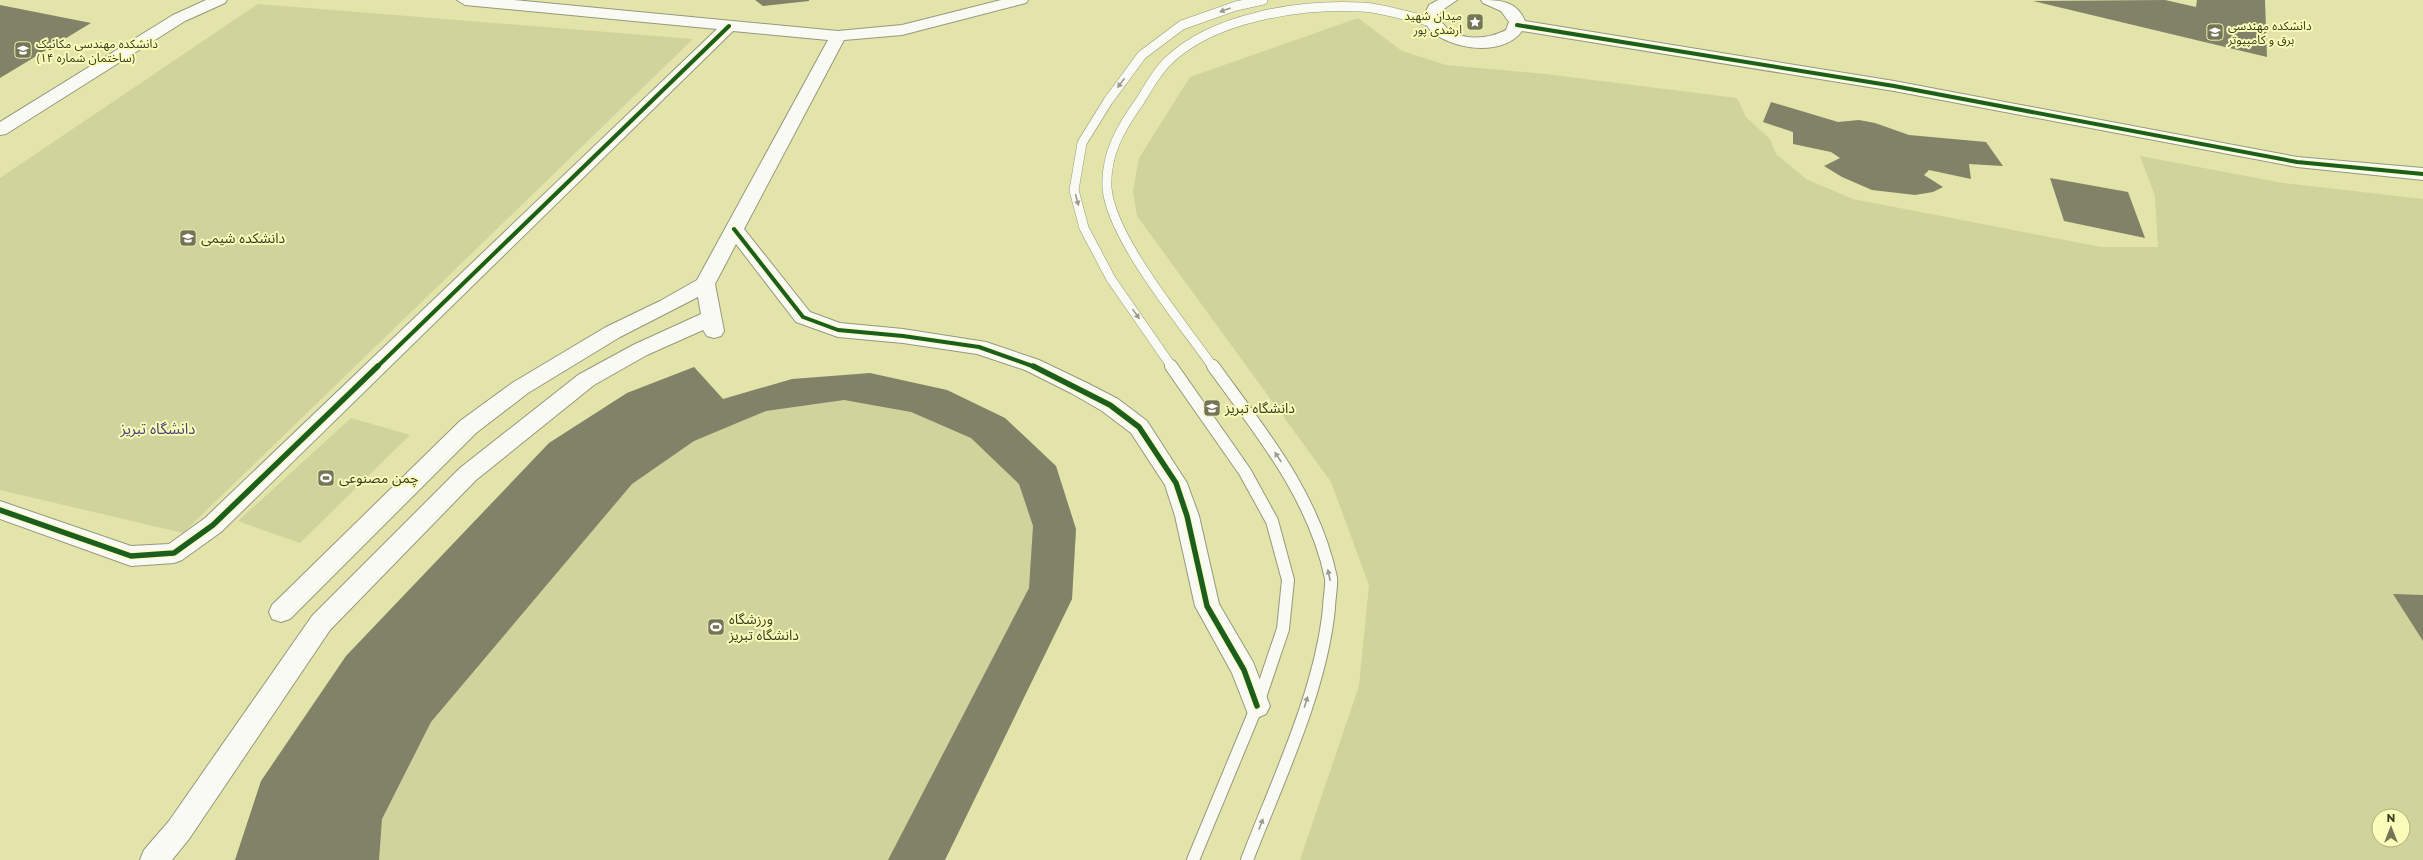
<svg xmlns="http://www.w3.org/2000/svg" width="2423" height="860" font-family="Montserrat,'Noto Sans Arabic',sans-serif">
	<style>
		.built { fill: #e2e4aa; fill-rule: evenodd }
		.green { fill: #d1d39d; fill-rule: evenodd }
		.building { fill: #828268 }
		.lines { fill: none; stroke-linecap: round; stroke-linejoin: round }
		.service-far1-casing { stroke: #97987b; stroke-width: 10 }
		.service-casing { stroke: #97987b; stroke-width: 14 }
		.minor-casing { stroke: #97987b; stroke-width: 2 }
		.service-far1 { stroke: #fafaf5; stroke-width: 9 }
		.service { stroke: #fafaf5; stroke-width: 12 }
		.minor { fill: #fafaf5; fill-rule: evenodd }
		.cycleway-far1-casing { stroke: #fafcb9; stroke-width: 6 }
		.cycleway-casing { stroke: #fafcb9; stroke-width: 8 }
		.cycleway-far1 { stroke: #1b5e20; stroke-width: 4 }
		.cycleway { stroke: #1b5e20; stroke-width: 5.5 }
		.oneway { fill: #9a9b8b }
		.labels { text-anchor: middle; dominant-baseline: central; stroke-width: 4; stroke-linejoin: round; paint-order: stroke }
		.far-poi-label { font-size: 12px; fill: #3b3c21; stroke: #fafcb9; text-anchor: start }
		.poi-label { font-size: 14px; fill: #3b3c21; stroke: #fafcb9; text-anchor: start }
		.neighbourhood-label { font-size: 15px; fill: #493e7b; stroke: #fafcb9 }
	</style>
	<rect width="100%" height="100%" fill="#dee0bb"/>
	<!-- built -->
	<path class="built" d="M0 0H2423V860H0ZM2379 816H2403V840H2379Z"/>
	<!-- green -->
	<path class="green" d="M258 4 693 39 183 533 0 490V178Z
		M1358 18 1402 51 1446 65 1545 74 1737 98 1746 117 1770 139 1776 154 1806 179 1853 199 2101 247H2158L2155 196 2140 156 2283 183 2423 199V860H1300L1359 686 1369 585 1331 482 1137 216 1133 191 1139 158 1190 77ZM2379 816H2403V840H2379Z
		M694 367 723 399 947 390 1005 418 1056 466 1076 529 1072 599 945 860H235L261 781 346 656 549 443 627 393Z
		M351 418 410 435 300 543 238 521Z"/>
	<!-- building -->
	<path class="building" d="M755 0H809V1L763 6Z
		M2165 0 2196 7 2197 0H2265L2267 57 2033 1Z
		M0 5 91 23 0 78Z
		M1771 102 1838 122 1859 120 1875 123 1909 135 1986 142 2003 166 1969 164 1971 179 1929 170 1924 175 1943 187 1933 192 1915 195 1872 190 1842 177 1824 166 1840 158 1831 152 1793 144V132L1763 122Z
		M2050 178 2128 192 2145 238 2064 221Z
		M694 367 723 399 792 379 870 373 947 390 1005 418 1056 466 1076 529 1072 599 945 860H888L1029 588 1033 526 1019 484 971 438 911 412 844 400 766 411 694 441 632 484 431 722 382 819 379 860H235L261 781 346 656 549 443 627 393Z
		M2393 594 2423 595V641Z"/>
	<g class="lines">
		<defs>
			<path id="service-far1" d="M1172 367 1111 279 1084 228 1074 190 1082 143 1108 101 1142 55 1182 25 1236 6 1263 0
				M1213 367C1183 324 1111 238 1107 188 1105 155 1121 127 1140 101 1148 88 1156 73 1167 62 1212 17 1300 4 1361 7 1384 8 1409 17 1432 22"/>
			<path id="service" d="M1171 366 1245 472 1272 521 1288 580 1283 629 1257 706 1193 860
				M1213 366C1260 431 1314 496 1331 578 1332 587 1329 598 1329 608 1321 691 1277 782 1247 860"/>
			<path id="minor" d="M206 0H227L225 3 185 21 6 134 0 135V122L173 15Z
				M457 0H514L838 31 902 25 1001 0H1028L1026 3 902 35 844 40 744 229 810 312 840 323 903 329 986 342 1039 360 1087 383 1118 399 1147 421 1187 483 1199 516 1219 604 1253 662 1270 706 1266 714 1257 718 1248 714 1232 673 1195 606 1175 516 1165 485 1131 433 1102 411 1071 393 1025 370 977 354 903 343 838 337 796 322 736 244 715 284 724 331 721 336 714 338 707 336 703 330 647 355 594 385 476 480 330 630 189 839 172 860H140L144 850 169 821 312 616 460 468 578 375 633 345 701 314 698 297 620 337 528 393 476 433 290 619 281 622 272 619 269 612 272 605 460 421 512 383 606 327 660 301 697 280 828 40 733 31 221 532 182 560 174 563 131 566 0 519V501L131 546 169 544 205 518 717 29 465 5Z
				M1438 0H1457L1441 11 1439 18C1452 42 1485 41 1506 30L1509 22 1501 11 1483 3 1481 0C1500 0 1517 1 1525 21L1894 81 2297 157 2423 168V180L2297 167 1894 91 1522 31C1503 57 1453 50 1431 31 1428 28 1425 22 1423 18L1429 5Z"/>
		</defs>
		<!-- service-far1 casing -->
		<use href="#service-far1" class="service-far1-casing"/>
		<!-- service casing -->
		<use href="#service" class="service-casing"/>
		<!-- minor casing -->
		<use href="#minor" class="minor-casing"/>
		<!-- service-far1 -->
		<use href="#service-far1" class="service-far1"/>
		<!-- service -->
		<use href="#service" class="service"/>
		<!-- minor -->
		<use href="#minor" class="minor"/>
		<defs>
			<path id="cycleway-far1" d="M1517 25 1894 86 2297 162 2423 174
				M734 229 803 317 838 330 903 336 979 347 1035 367
				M377 367 729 26"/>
			<path id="cycleway" d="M1033 366 1110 405 1139 427 1176 483 1187 516 1207 606 1244 670 1257 706
				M0 510 131 556 174 553 213 525 378 366"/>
		</defs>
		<!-- cycleway-far1 casing -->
		<use href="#cycleway-far1" class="cycleway-far1-casing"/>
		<!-- cycleway casing -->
		<use href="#cycleway" class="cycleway-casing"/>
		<!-- cycleway-far1 -->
		<use href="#cycleway-far1" class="cycleway-far1"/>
		<!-- cycleway -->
		<use href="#cycleway" class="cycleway"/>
	</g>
	<!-- one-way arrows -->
	<defs><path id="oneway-solid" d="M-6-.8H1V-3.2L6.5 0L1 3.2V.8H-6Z"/></defs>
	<g class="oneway">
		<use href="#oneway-solid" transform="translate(1225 10) rotate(160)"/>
		<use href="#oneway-solid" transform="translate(1121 83) rotate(127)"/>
		<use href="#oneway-solid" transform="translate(1077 200) rotate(75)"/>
		<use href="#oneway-solid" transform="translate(1136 314) rotate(55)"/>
		<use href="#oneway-solid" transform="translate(1278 457) rotate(-124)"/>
		<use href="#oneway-solid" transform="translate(1329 575) rotate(-102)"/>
		<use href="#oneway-solid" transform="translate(1306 702) rotate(-73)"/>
		<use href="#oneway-solid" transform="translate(1261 824) rotate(-69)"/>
	</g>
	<!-- icons -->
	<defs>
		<symbol id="sight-square" viewBox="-11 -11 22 22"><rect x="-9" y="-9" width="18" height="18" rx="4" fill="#747557" stroke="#fafcb9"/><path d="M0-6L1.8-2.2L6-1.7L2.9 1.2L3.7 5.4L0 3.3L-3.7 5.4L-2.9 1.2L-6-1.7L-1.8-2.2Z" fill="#fff"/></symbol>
		<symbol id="university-square" viewBox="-11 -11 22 22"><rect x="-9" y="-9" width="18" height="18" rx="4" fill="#747557" stroke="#fafcb9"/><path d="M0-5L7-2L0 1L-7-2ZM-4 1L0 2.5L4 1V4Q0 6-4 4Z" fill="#fff"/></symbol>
		<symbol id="stadium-square" viewBox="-11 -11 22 22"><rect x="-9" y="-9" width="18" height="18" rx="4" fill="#747557" stroke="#fafcb9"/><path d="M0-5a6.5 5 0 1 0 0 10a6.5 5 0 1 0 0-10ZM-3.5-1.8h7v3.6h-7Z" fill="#fff"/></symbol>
	</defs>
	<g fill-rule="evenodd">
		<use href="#sight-square" x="1465" y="12" width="20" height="20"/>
		<use href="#university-square" x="2205" y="22" width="20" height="20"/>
		<use href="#university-square" x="13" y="40" width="20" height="20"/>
		<use href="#university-square" x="178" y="228" width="20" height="20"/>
		<use href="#university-square" x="1202" y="398" width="20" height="20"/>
		<use href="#stadium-square" x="316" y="468" width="20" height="20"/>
		<use href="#stadium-square" x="706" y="617" width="20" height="20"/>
	</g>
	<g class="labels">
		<!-- far-poi labels -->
		<g class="far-poi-label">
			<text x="1462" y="15" text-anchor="end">میدان شهید<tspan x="1462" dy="14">ارشدی پور</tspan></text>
			<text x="2228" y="25">دانشکده مهندسی<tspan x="2228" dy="14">برق و کامپیوتر</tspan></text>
			<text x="36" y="43">دانشکده مهندسی مکانیک<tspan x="36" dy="14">(ساختمان شماره ۱۴)</tspan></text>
		</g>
		<!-- poi labels -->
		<g class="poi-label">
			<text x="201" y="238">دانشکده شیمی</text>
			<text x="1225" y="408">دانشگاه تبریز</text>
			<text x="339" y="478">چمن مصنوعی</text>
			<text x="729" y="619">ورزشگاه<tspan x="729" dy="16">دانشگاه تبریز</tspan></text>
		</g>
		<!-- neighbourhood labels -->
		<g class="neighbourhood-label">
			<text x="158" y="428">دانشگاه تبریز</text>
		</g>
	</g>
	<!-- north arrow -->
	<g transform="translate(2391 828)"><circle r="19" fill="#fafcb9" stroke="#aeaf7c"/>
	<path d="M0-3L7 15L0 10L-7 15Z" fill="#747557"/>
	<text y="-6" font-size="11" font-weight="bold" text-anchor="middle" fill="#3b3c21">N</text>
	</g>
</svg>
